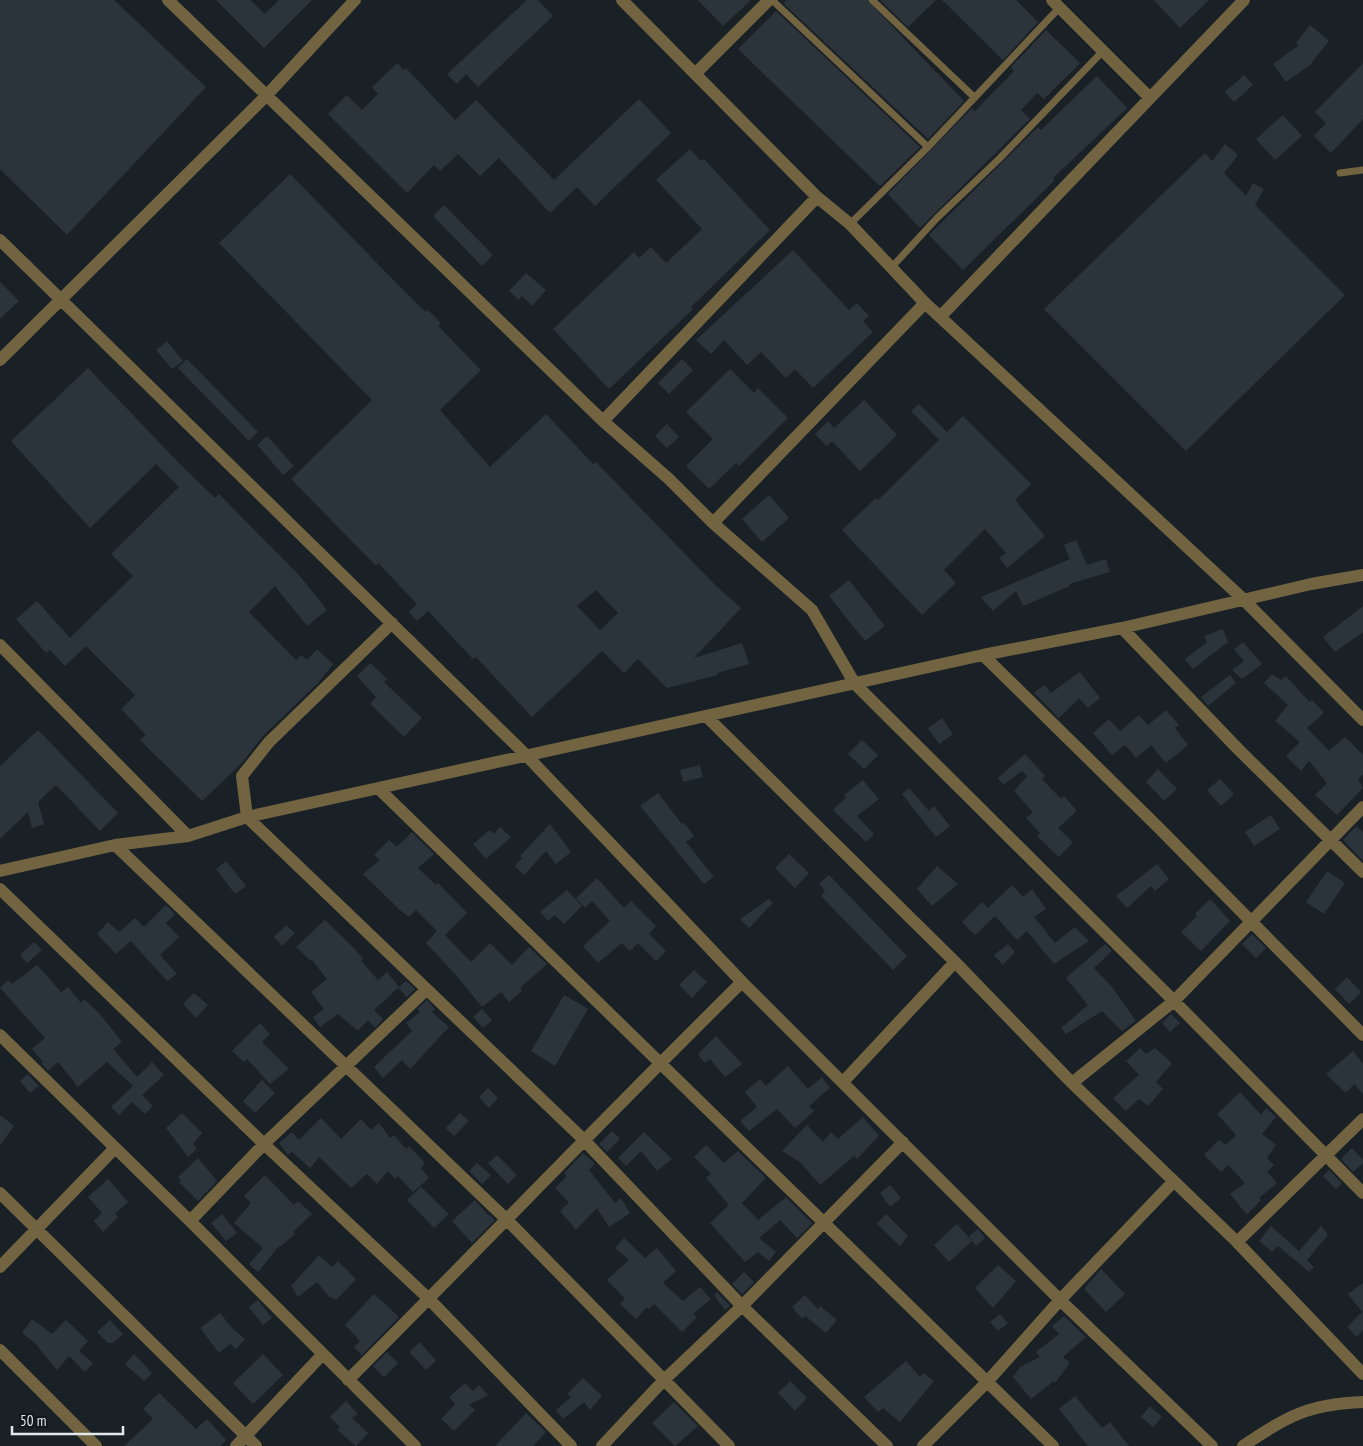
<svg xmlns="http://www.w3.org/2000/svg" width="1363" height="1446" font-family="'PT Sans Narrow',sans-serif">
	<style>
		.building { fill: #2c343b; fill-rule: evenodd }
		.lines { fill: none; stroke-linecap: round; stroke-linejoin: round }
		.lane { stroke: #726341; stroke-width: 7 }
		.street { stroke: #726341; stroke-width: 12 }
	</style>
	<rect width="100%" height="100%" fill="#192127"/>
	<!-- building -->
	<path class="building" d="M0 0H114L206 87 67 235 0 169Z
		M216 0H250L265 14 279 0H312L264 48Z
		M527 0H538L553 16 478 87 466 74 457 84 447 74Z
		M698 0H751L723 26Z
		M787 0H867L964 101 928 139 783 3Z
		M880 0H936L908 27Z
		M942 0H1016L1038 22 1003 60Z
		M1154 0H1209L1180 28Z
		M776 11 920 147 880 186 738 49Z
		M1310 25 1329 41 1310 65 1286 82 1273 64 1299 45 1296 43Z
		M1046 30 1080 63 1044 99 1037 93 1021 110 1030 119 921 227H919L888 194 972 108 975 111 1014 71 1011 67Z
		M397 63 404 70 406 68 455 120 476 100 554 180 639 99 671 133 595 206 577 187 550 213 499 158 480 176 458 154 440 171 434 165 407 193 328 114 347 95 362 110 378 94 372 87Z
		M1363 63V119L1331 153 1314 136 1326 123 1315 112Z
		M1244 75 1253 85 1234 102 1225 92Z
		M1097 76 1127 108 1053 178 1055 180 963 270 929 235 1038 127 1041 130Z
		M1283 115 1302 136 1275 160 1256 139Z
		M1225 144 1238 155 1224 173 1246 196 1253 183 1264 189 1255 205 1345 295 1186 451 1044 309 1205 153 1212 161Z
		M690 149 701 161 704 159 770 230 691 307 693 309 609 389 553 329 634 252 639 258 651 247 666 263 702 229 656 180Z
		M290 174 413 300 426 312 428 310 441 323 438 326 481 370 440 410 490 467 546 414 593 464 596 462 715 585 741 608 694 658 742 643 749 664 717 673 718 675 667 688 638 659 624 673 602 651 532 717 476 657 473 659 428 611 417 621 409 612 417 604 378 563 376 566 291 479 372 400 219 243ZM596 590 618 613 600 630 577 606Z
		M444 205 493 255 482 266 433 216Z
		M793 250 849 310 857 303 869 316 863 321 873 332 813 388 795 369 786 378 761 352 747 365 724 340 711 354 696 340Z
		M526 273 546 290 532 306 522 296 519 300 509 291Z
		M0 282 19 301 0 319Z
		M167 341 183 361 172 369 156 350Z
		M187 359 258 432 249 441 178 368Z
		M682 359 693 370 669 394 658 383Z
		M88 368 180 464 215 498 219 494 299 575 327 610 307 626 275 586 249 612 296 660 301 655 307 660 317 649 333 664 318 683 263 736 241 764 202 801 140 740 146 735 121 709 135 695 86 646 65 666 50 650 46 653 16 619 37 601 70 638 133 576 111 554 179 487 156 464 90 528 11 441Z
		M730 369 754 393 758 388 788 418 739 466 736 463 709 489 686 466 713 439 686 412Z
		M864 400 897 435 860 471 832 441 827 446 815 434 828 421 834 428Z
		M919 404 947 432 963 416 1031 484 1015 500 1045 536 1007 568 999 558 1006 553 985 529 944 570 956 583 922 615 842 530 876 498 878 500 939 440 911 411Z
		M667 424 679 437 667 448 655 436Z
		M267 436 294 466 283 475 257 445Z
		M769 495 789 518 762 542 742 519Z
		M1076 540 1087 565 1106 559 1110 572 1069 584 1070 586 1023 606 1016 591 993 611 981 597 1070 559 1064 545Z
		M849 580 885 626 865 641 829 596Z
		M1363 606V632L1335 652 1323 637Z
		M1223 629 1228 642 1193 669 1185 659 1207 642 1204 636Z
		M1243 642 1262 664 1242 679 1232 670 1244 661 1234 649Z
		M370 663 387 679 384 682 422 718 404 737 370 704 376 697 357 676Z
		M1080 672 1100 698 1088 708 1079 698 1059 718 1034 693 1044 685 1051 693Z
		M1272 674 1281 680 1286 676 1302 694 1310 702 1312 700 1324 713 1307 728 1329 751 1345 737 1363 755V774L1358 779 1363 788 1337 815 1315 795 1327 783 1309 761 1301 771 1286 756 1300 742 1275 721 1288 705 1264 683Z
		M1230 675 1236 683 1208 706 1201 697Z
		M1166 710 1179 725 1175 728 1188 745 1166 763 1151 745 1136 758 1125 745 1112 755 1093 733 1109 719 1120 731 1139 715 1148 725Z
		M942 718 953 734 939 744 928 728Z
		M38 730 118 813 100 831 56 785 38 802 44 824 32 828 28 812 0 839V766Z
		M862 740 878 755 864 769 848 754Z
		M1025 754 1045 776 1042 779 1061 799 1064 796 1077 811 1058 828 1073 842 1059 857 1037 836 1040 833 1026 818 1033 812 1014 791 1027 776 1022 771 1003 785 998 778Z
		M700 765 703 777 683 782 680 770Z
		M1158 769 1177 789 1164 801 1146 782Z
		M1220 779 1234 794 1221 806 1207 790Z
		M863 780 879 799 857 816 874 834 866 842 833 810 846 797 844 795Z
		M909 788 929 811 934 806 950 826 936 837 902 794Z
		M658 793 682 824 684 823 694 836 686 842 714 877 704 884 640 806Z
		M1271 815 1280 829 1254 846 1245 832Z
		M550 824 571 852 556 864 546 851 524 875 515 866 522 858 520 856Z
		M1356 826 1363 832V861L1343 840Z
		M500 827 511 837 486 859 473 844 490 830 494 834Z
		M412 832 434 854 418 868 436 885 438 883 467 913 445 935 471 962 490 943 512 965 529 947 547 964 520 988 522 991 509 1002 501 992 482 1007 456 975 426 943 437 931 416 910 409 917 401 911 363 874 380 860 374 855 389 840 397 847Z
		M789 854 809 873 795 888 775 868Z
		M226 861 246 886 235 894 216 869Z
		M1157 864 1169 879 1155 891 1151 886 1127 908 1116 896Z
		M937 866 958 884 932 906 917 889Z
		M1327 871 1345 883 1324 914 1306 902Z
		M829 875 907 956 893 970 821 896 825 891 819 884Z
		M597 878 624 908 631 901 656 926 649 934 666 951 656 961 638 943 630 951 622 943 598 963 583 946 610 921 592 901 585 908 576 898Z
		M1012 885 1023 897 1032 889 1046 909 1034 917 1055 943 1075 927 1089 941 1054 964 1027 931 1017 940 995 916 975 935 962 922 982 902 988 908Z
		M567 890 582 906 564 924 555 915 548 921 540 912Z
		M769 899 773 903 749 928 740 919Z
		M1210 899 1230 921 1201 951 1181 932 1197 916 1195 914Z
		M166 905 175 914 166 923 179 937 160 955 177 974 167 981 131 941 116 954 97 934 108 922 119 932 135 918 144 927Z
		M325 920 355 949 363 959 361 961 378 980 387 972 399 987 406 981 415 989 407 997 398 988 374 1010 383 1019 375 1028 368 1020 358 1031 338 1014 320 1027 313 1017 324 1009 311 992 327 979 312 960 311 961 296 947Z
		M286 925 295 933 282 946 274 937Z
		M1252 934 1266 948 1256 958 1242 944Z
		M34 942 42 950 27 963 20 955Z
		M1008 944 1015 952 1003 965 994 955Z
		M1105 944 1112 951 1094 968 1112 987 1136 1021 1122 1031 1102 1011 1066 1034 1061 1028 1088 1005 1066 978Z
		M37 965 61 992 68 987 81 1003 84 999 100 1014 122 1042 113 1049 137 1077 152 1062 164 1075 142 1095 153 1106 145 1114 132 1102 119 1115 111 1107 133 1086 107 1062 78 1087 58 1062 48 1071 41 1063 43 1062 32 1049 45 1038 0 988 8 980 12 984Z
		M694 970 707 982 692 998 679 985Z
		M1347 977 1361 992 1349 1004 1335 989Z
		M194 993 208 1005 196 1018 183 1004Z
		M564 995 588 1009 555 1066 531 1051Z
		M427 1000 435 1009 432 1012 449 1027 410 1069 402 1060 383 1078 374 1067 412 1031 406 1023 420 1012 417 1009Z
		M482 1009 492 1020 483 1028 473 1017Z
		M1171 1014 1180 1023 1170 1032 1162 1023Z
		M260 1023 270 1034 262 1042 289 1069 270 1084 247 1059 244 1062 232 1051Z
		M716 1036 742 1064 725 1077 710 1059 705 1063 698 1054Z
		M1140 1048 1146 1054 1155 1048 1172 1063 1156 1082 1163 1089 1148 1106 1139 1099 1126 1111 1113 1098 1139 1075 1126 1061Z
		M1353 1051 1363 1064V1094L1354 1084 1346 1093 1326 1074Z
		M788 1066 808 1089 822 1077 830 1088 809 1106 814 1111 795 1128 777 1109 749 1131 740 1121 757 1107 745 1092 760 1079 766 1086Z
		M28 1074 39 1086 30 1093 20 1081Z
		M262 1080 275 1093 255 1113 243 1101Z
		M488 1088 498 1098 489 1108 479 1097Z
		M1240 1092 1261 1115 1266 1108 1276 1117 1262 1134 1276 1145 1267 1158 1274 1165 1267 1172 1277 1183 1259 1198 1261 1200 1247 1215 1230 1194 1245 1183 1228 1165 1221 1172 1204 1155 1219 1140 1226 1145 1236 1135 1217 1114Z
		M182 1113 202 1133 193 1144 197 1149 188 1157 166 1128Z
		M460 1113 469 1121 454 1136 446 1128Z
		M0 1115 14 1126 0 1145Z
		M863 1117 879 1136 857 1159 854 1156 820 1185 800 1162 782 1151 807 1125 823 1142 831 1132 838 1139Z
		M321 1118 341 1139 361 1119 371 1130 379 1123 390 1138 394 1135 406 1149 409 1146 425 1163 421 1168 429 1178 413 1192 398 1176 395 1179 388 1171 377 1184 367 1174 351 1188 319 1157 310 1168 292 1152 288 1155 279 1143 292 1132 299 1140Z
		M612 1131 620 1139 607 1152 599 1144Z
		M644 1132 672 1159 657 1171 641 1151 626 1166 618 1158Z
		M706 1145 724 1163 738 1151 766 1178 742 1203 758 1220 786 1197 812 1223 797 1238 780 1220 759 1238 776 1252 769 1261 758 1252 745 1262 710 1223 729 1205 706 1178 711 1174 694 1157Z
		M1352 1148 1363 1160V1163L1353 1172 1341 1159Z
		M583 1153 595 1164 589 1170 615 1203 621 1198 630 1213 609 1227 597 1208 576 1230 560 1211 569 1202 555 1188 567 1176 564 1173Z
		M497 1155 517 1175 508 1184 488 1163Z
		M198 1158 217 1181 198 1201 179 1182 181 1180 178 1177Z
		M477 1163 491 1175 482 1184 469 1171Z
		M1329 1170 1342 1183 1336 1189 1323 1176Z
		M265 1175 294 1205 298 1201 312 1214 293 1232 295 1234 280 1247 279 1246 258 1272 249 1264 263 1248 234 1223 251 1203 244 1196Z
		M108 1179 128 1202 115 1214 118 1217 103 1232 94 1221 102 1213 88 1197Z
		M890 1185 901 1198 890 1207 880 1193Z
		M421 1187 449 1214 434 1228 407 1200Z
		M475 1200 489 1216 490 1215 495 1220 472 1243 452 1221Z
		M222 1214 237 1233 226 1241 211 1223Z
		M886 1214 908 1236 900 1246 877 1224Z
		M957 1224 972 1241 949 1262 934 1245Z
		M1271 1226 1299 1251 1321 1226 1328 1235 1307 1260 1314 1267 1309 1272 1278 1246 1272 1252 1259 1241Z
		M978 1229 985 1238 976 1246 969 1236Z
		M624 1238 645 1258 657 1248 676 1271 663 1283 683 1301 700 1287 711 1299 693 1314 697 1317 682 1332 654 1304 649 1309 647 1307 636 1319 620 1304 625 1299 607 1280 629 1260 615 1248Z
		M319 1255 332 1267 338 1261 356 1279 336 1300 332 1297 330 1298 317 1282 298 1297 291 1286Z
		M998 1265 1016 1281 993 1308 975 1288Z
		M1101 1269 1125 1294 1106 1312 1084 1289Z
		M744 1272 754 1282 742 1294 732 1284Z
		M1363 1283V1330L1357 1337 1347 1327 1362 1312 1348 1294Z
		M717 1292 730 1306 725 1310 714 1295Z
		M374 1294 399 1317 362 1355 354 1347 360 1341 345 1325Z
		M805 1295 818 1309 820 1306 837 1320 826 1333 805 1316 802 1319 792 1307Z
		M258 1300 272 1318 263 1325 249 1307Z
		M220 1313 232 1328 245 1339 236 1349 230 1344 219 1353 200 1328Z
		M1000 1314 1008 1323 998 1331 990 1322Z
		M1064 1316 1086 1337 1063 1357 1070 1363 1055 1383 1054 1381 1031 1399 1013 1377 1020 1367 1040 1357 1036 1352 1059 1334 1052 1326Z
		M32 1319 52 1334 66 1320 88 1341 79 1351 93 1363 85 1372 69 1356 57 1370 34 1342 22 1333Z
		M110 1320 123 1334 113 1343H108L97 1332Z
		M420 1342 436 1361 426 1370 409 1352Z
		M387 1352 398 1363 384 1377 373 1366Z
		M134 1354 152 1373 144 1381 125 1364Z
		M263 1354 283 1375 253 1404 233 1383Z
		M906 1361 920 1377 923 1373 934 1381 900 1422 883 1408 878 1412 864 1397Z
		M583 1378 602 1396 590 1410 584 1402 563 1419 556 1410 571 1397 567 1394Z
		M790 1381 807 1398 795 1411 778 1393Z
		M465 1383 473 1391 479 1385 488 1395 469 1405 475 1410 454 1431 441 1419 455 1404 449 1397Z
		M159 1393 196 1429 207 1419 226 1440 220 1446H124L153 1419 143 1409Z
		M1075 1396 1102 1428 1110 1422 1129 1446H1088L1059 1409Z
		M346 1401 358 1414 352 1418 368 1433 356 1446 337 1430 340 1427 330 1417Z
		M674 1402 698 1426 675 1446 652 1423Z
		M1150 1406 1162 1417 1153 1427 1141 1417Z
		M526 1413 546 1432 533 1446H495Z"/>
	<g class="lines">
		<!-- lane -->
		<path class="lane" d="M772 0 928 147
			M872 0 973 96
			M1340 173 1363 170
			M850 224 928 147 1060 7
			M891 268 937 218 1000 158 1102 52"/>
		<!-- street -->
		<path class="street" d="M168 0 603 421 669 479 713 523 812 610 855 684 1174 1001 1363 1193
			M622 0 817 197 850 224 925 303 1243 599 1363 720
			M1052 0 1150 98
			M696 73 769 0
			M0 240 526 755 742 982 1060 1300 1212 1446
			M941 316 1244 0
			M0 360 267 95 355 0
			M603 421 817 197
			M713 523 925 303
			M392 623 269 742 242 776 247 817 583 1139 742 1306 887 1446
			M1122 628 1238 749 1363 872
			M0 645 188 836
			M983 655 1159 828 1363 1035
			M706 716 955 962 1072 1083 1237 1242 1363 1374
			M378 788 1053 1446
			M115 845 507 1220 729 1446
			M0 871 115 845 188 836 247 817 983 655 1122 628 1311 584 1363 575
			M0 889 264 1144 429 1299 571 1446
			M0 1035 190 1221 415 1446
			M843 1082 955 962
			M1072 1083 1174 1001 1363 807
			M0 1193 256 1446
			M190 1221 264 1144 426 990
			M1237 1242 1363 1119
			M0 1267 115 1148
			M0 1350 96 1446
			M348 1380C480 1248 609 1113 742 982
			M236 1446 322 1355
			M602 1446 663 1381 742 1306 903 1142
			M923 1446 987 1382 1060 1300 1174 1181
			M1243 1446C1287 1416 1309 1404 1363 1402"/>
	</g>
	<!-- scale -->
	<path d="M12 1426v8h111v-8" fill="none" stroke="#e2e8ec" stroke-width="2.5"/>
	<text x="20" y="1426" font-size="15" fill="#e2e8ec" stroke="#10171e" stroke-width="4" paint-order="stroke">50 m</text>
</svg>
